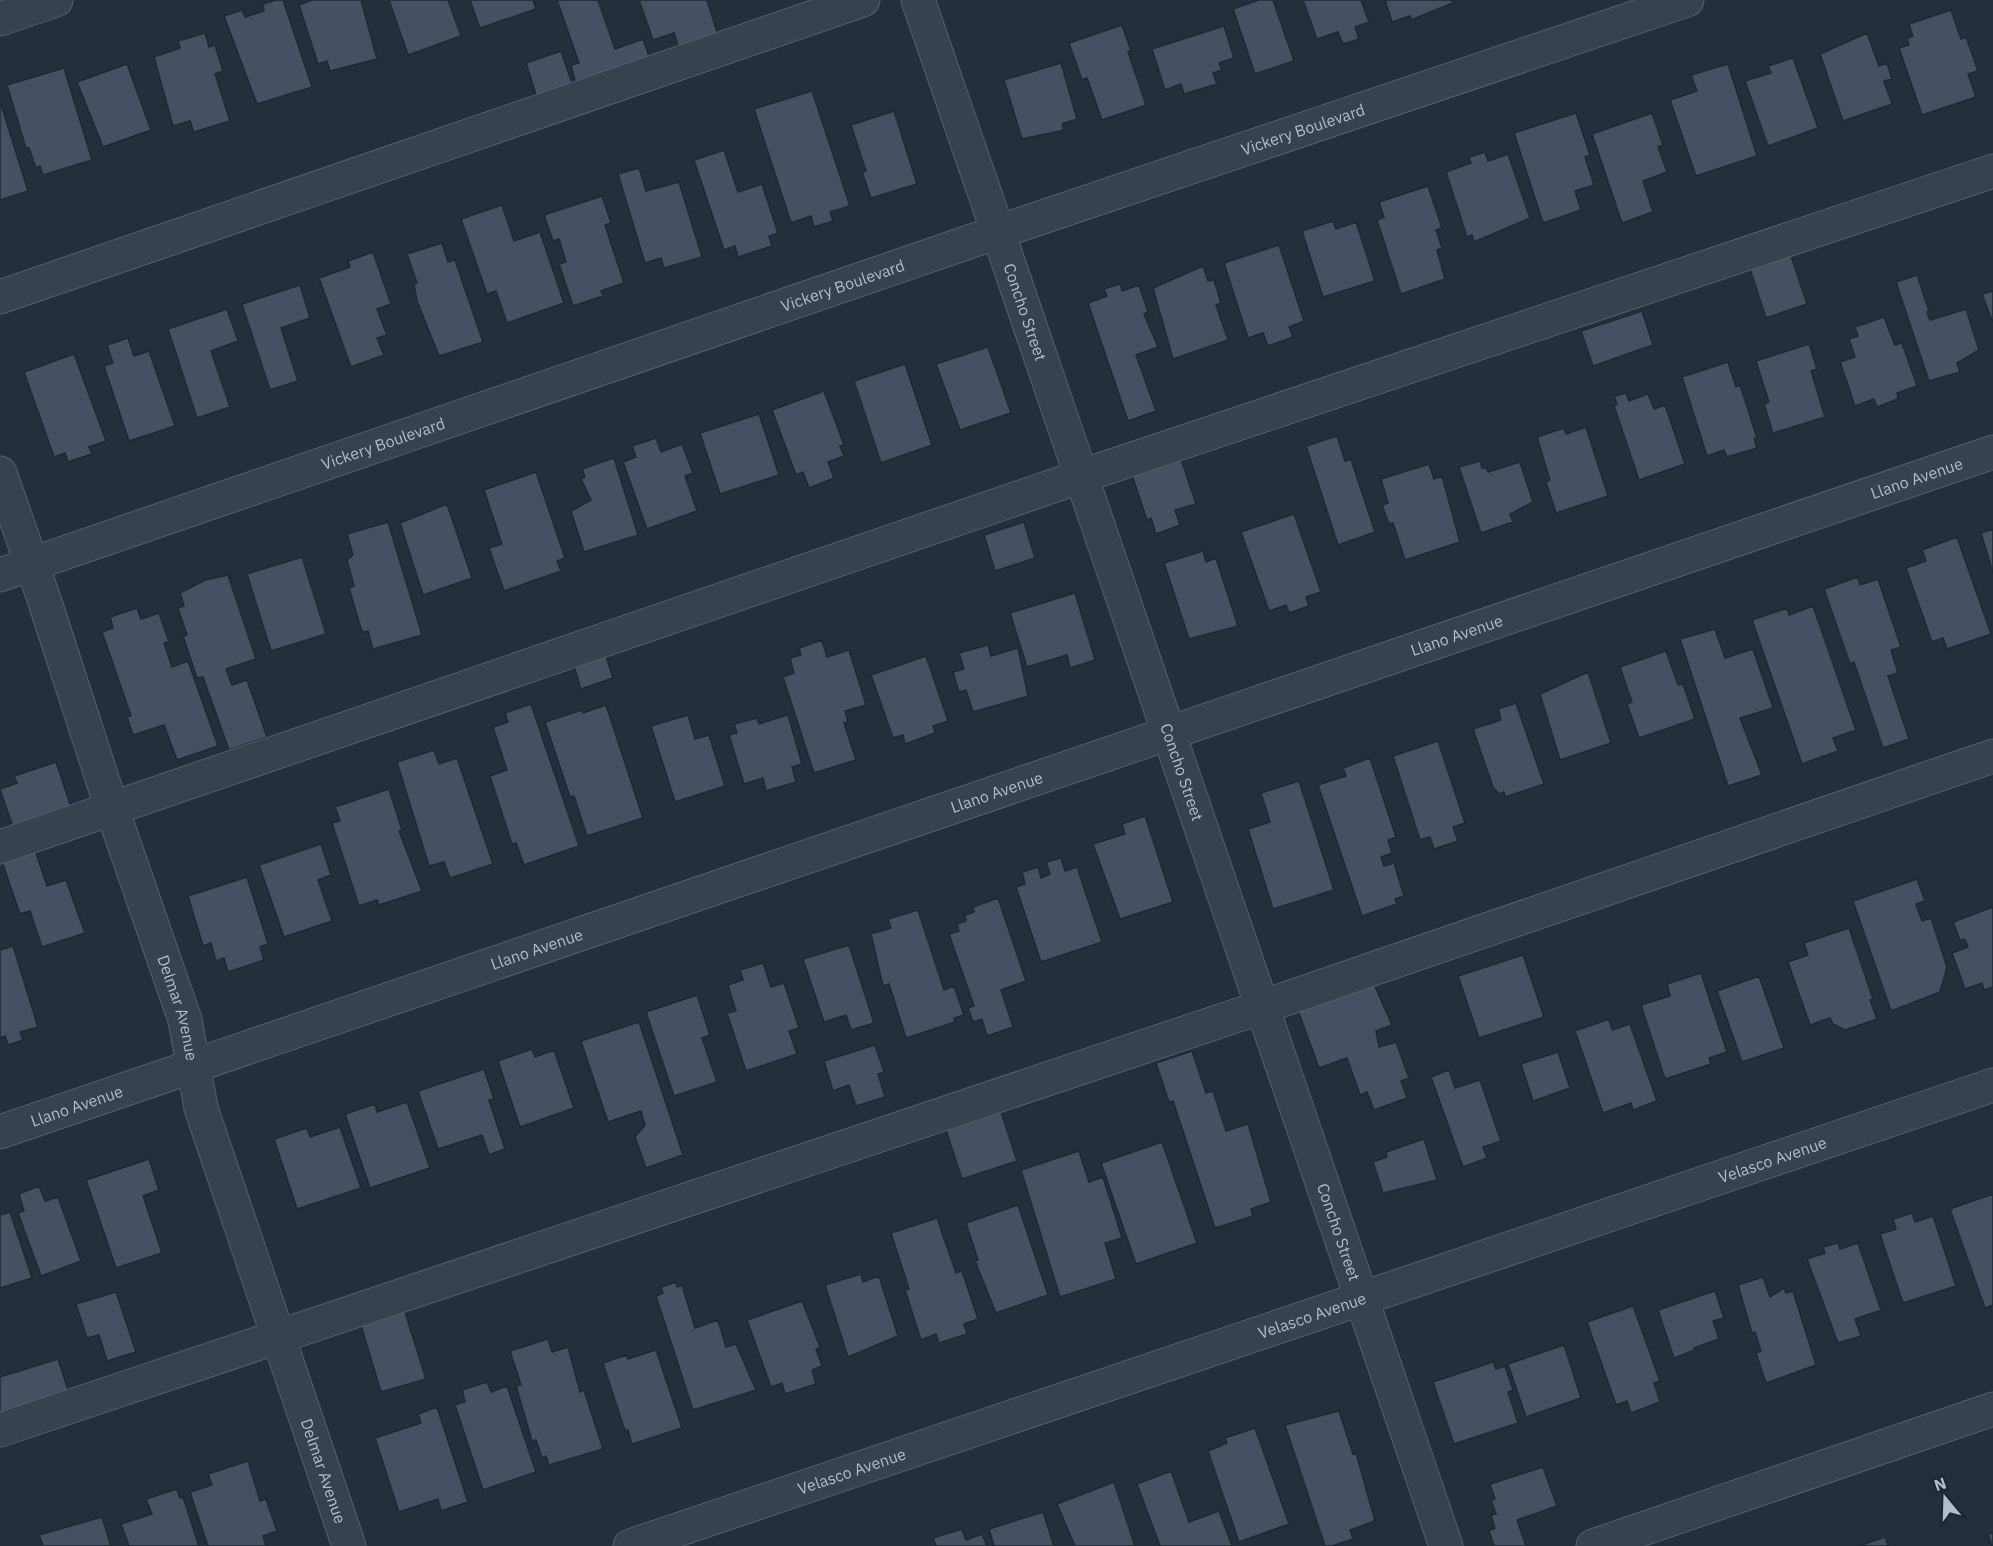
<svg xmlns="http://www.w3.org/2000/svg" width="1993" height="1546" font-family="'IBM Plex Sans',sans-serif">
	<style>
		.building { fill: #455162; stroke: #1f2835; stroke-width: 1.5 }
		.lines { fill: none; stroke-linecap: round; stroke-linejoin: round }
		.minor-casing { stroke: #565f6c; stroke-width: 35 }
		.minor { stroke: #38414e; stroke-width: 33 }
		.labels { text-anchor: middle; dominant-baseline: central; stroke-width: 5; stroke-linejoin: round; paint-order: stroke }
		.street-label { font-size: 16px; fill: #b4bcc9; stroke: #1d2633 }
	</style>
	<rect width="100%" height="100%" fill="#242f3e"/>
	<!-- building -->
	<path class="building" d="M276 0H283L312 87 257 104 224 16 242 10 245 17 264 11 263 4Z
		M312 0H361L377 59 330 71 327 61 318 64 299 5Z
		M389 0H448L461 36 408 55Z
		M470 0H533L536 9 480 28Z
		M557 0H598L615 49 643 39 654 71 577 88 571 65 579 63Z
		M639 0H707L718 35 679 48 674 33 653 40Z
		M1259 0H1273L1294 61 1255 74 1233 9Z
		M1303 0H1361L1369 22 1355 27 1359 39 1343 44 1338 32 1317 39Z
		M1385 0H1452L1453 3 1411 20 1410 16 1392 22Z
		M1951 10 1961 39 1966 37 1978 71 1968 74 1976 97 1922 115 1899 48 1909 45 1907 38 1913 36 1909 24Z
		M1122 25 1131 51 1128 52 1146 105 1102 120 1087 78 1082 80 1069 43Z
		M1224 26 1234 58 1219 63 1222 70 1213 73 1217 84 1184 94 1181 84 1165 90 1152 49Z
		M205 33 209 47 215 45 223 71 215 74 230 121 194 132 190 121 173 126 154 57 180 48 178 41Z
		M1867 33 1879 66 1887 63 1892 79 1884 81 1892 104 1843 121 1820 54Z
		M561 51 575 92 539 104 526 63Z
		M1793 58 1818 128 1768 146 1745 81 1771 73 1768 66Z
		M1061 63 1077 119 1062 124 1064 130 1022 139 1004 80Z
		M127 64 151 130 103 147 77 82Z
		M1728 64 1757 156 1696 176 1670 100 1697 91 1691 75Z
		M64 68 92 160 43 175 40 166 36 168 29 148H26L7 85Z
		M812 91 850 206 830 212 833 221 814 227 811 216 791 223 754 109Z
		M0 101 28 191 0 200Z
		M894 111 917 184 871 198 862 172 866 171 851 125Z
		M1576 113 1590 155 1585 157 1594 185 1575 191 1581 210 1543 223 1514 133Z
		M1652 113 1663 145 1658 147 1667 172 1643 181 1653 212 1622 223 1592 134Z
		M724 150 738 192 762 184 778 233 769 236 772 246 738 257 735 246 724 250 694 160Z
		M1485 152 1488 161 1508 154 1530 218 1474 242 1472 235 1467 237 1446 172 1471 163 1469 157Z
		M639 168 646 191 679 182 702 257 664 268 661 258 645 263 618 174Z
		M1428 186 1442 228 1436 230 1442 248 1437 250 1445 279 1401 294 1377 220 1384 217 1379 202Z
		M602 196 611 223 605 225 624 283 601 291 603 296 573 306 559 264 566 262 559 239 553 241 544 215Z
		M502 205 514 241 540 232 564 303 507 323 496 291 487 294 461 219Z
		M1333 221 1336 229 1356 222 1375 281 1323 297 1302 231Z
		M442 243 448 262 455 260 483 342 439 356 417 301 414 284 417 283 407 254Z
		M1279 245 1304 321 1289 327 1293 337 1268 346 1263 333 1248 338 1224 263Z
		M373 252 391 304 377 309 387 335 377 338 384 355 351 367 319 278 350 267 348 261Z
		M1791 256 1807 304 1766 318 1750 269Z
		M1203 266 1208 281 1214 280 1221 303 1216 305 1228 340 1173 359 1153 288Z
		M1917 275 1929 311 1927 312 1930 320 1966 309 1979 350 1957 363 1960 372 1929 381 1896 282Z
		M1120 284 1122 291 1139 285 1148 312 1144 314 1158 347 1136 355 1156 411 1128 421 1088 303 1107 296 1104 289Z
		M300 285 310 318 281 328 298 381 270 390 242 304Z
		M1993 291V321H1992L1982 294Z
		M227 309 238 341 211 351 230 407 197 418 168 329Z
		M1642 311 1653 345 1593 366 1581 331Z
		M1884 317 1895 345 1902 343 1917 386 1897 393 1898 399 1877 407 1874 399 1855 406 1840 362 1855 357 1849 339 1858 336 1855 327Z
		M128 338 134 356 149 351 175 426 129 441 104 366 113 363 107 345Z
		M1809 344 1817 369 1811 371 1825 417 1773 433 1764 404 1769 402 1756 361Z
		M988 347 1011 413 960 430 936 364Z
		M74 354 106 441 89 447 92 454 68 462 65 453 54 457 24 372Z
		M1728 362 1736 387 1740 385 1757 438 1754 439 1757 448 1727 457 1724 450 1707 456 1682 377Z
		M905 364 932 445 881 463 854 381Z
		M824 391 844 445 840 446 844 456 828 462 834 478 809 488 803 472 796 475 772 410Z
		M1626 393 1629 401 1648 394 1654 409 1665 405 1685 464 1639 480 1614 406 1617 404 1614 396Z
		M759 414 779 475 720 494 700 433Z
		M1586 427 1608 496 1556 513 1546 482 1550 480 1537 437 1564 428 1566 434Z
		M1337 436 1345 461 1351 459 1375 532 1338 545 1306 446Z
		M656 438 661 452 682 444 693 473 685 476 697 511 647 529 623 462 636 457 632 446Z
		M1180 456 1196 504 1175 510 1180 525 1156 534 1151 518 1147 520 1131 472Z
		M614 458 638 535 584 552 571 511 591 500 581 479 585 477 582 469Z
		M1480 461 1482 468H1486L1488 472 1520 462 1533 502 1510 514 1513 522 1481 533 1459 467Z
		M1429 464 1434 479 1442 476 1460 542 1405 560 1393 523 1389 524 1382 505 1388 503 1381 479Z
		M536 472 565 558 557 561 561 571 504 591 489 548 502 544 484 490Z
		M447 504 472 578 423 595 400 523Z
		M1294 514 1321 592 1306 597 1309 606 1289 613 1286 605 1269 611 1241 532Z
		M388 522 422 635 373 649 368 631 362 632 349 588 354 586 347 560 353 555 347 534Z
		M1024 522 1035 558 995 571 984 535Z
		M1993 529V573L1981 533Z
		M1957 537 1991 634 1947 649 1943 638 1932 642 1906 568 1926 561 1922 550Z
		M1203 551 1206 562 1216 558 1238 626 1189 639 1164 563Z
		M302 557 326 634 271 651 247 574Z
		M228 575 256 659 226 669 232 685 247 680 267 737 229 750 203 677 197 678 183 636 187 635 178 608 184 606 180 593 205 580Z
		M1858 577 1860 585 1878 579 1901 647 1891 650 1898 673 1888 676 1909 739 1883 748 1854 662 1850 664 1824 589Z
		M1075 593 1095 660 1070 668 1067 655 1027 667 1010 613Z
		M1813 606 1856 730 1833 738 1838 751 1802 764 1752 620 1787 608 1789 615Z
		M137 608 141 619 159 613 169 642 164 643 172 667 188 661 218 746 177 760 164 725 133 735 127 717 131 716 102 632 113 628 110 617Z
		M1715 629 1725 658 1753 649 1773 708 1740 718 1762 775 1728 786 1680 639Z
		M822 640 827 657 849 650 866 705 845 711 848 722 844 723 856 760 814 773 783 677 794 673 790 658 801 655 799 648Z
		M988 645 991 656 1018 648 1028 696 973 712 966 690 959 692 953 672 964 669 959 653Z
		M1666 651 1678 685 1683 684 1695 719 1639 738 1627 704 1632 702 1620 667Z
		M606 656 613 678 581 689 574 666Z
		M926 656 948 721 933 726 935 733 905 744 903 735 893 738 871 675Z
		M1588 672 1611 743 1560 760 1540 694Z
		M1516 703 1544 784 1505 797 1504 792 1499 794 1493 787 1473 729 1501 720 1498 709Z
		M531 704 579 846 524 865 516 843 512 844 490 776 507 770 493 727 508 722 505 713Z
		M606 705 643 818 587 836 574 796 570 797 545 722 582 710 583 713Z
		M688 715 695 739 709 735 725 786 675 802 651 726Z
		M788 715 802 764 792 767 796 782 766 791 763 778 744 784 729 735 737 733 734 724 757 718 759 724Z
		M1438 741 1465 823 1453 827 1458 841 1434 849 1430 837 1420 840 1393 756Z
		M434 750 439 764 457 758 493 864 450 878 444 862 429 866 397 762Z
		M1370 758 1396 837 1388 840 1392 853 1381 857 1384 866 1394 863 1404 896 1395 899 1397 904 1362 916 1318 785 1346 776 1343 768Z
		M56 762 74 816 16 836 0 789 17 783 14 776Z
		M1299 781 1334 890 1273 909 1248 829 1270 822 1261 793Z
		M389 789 402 830 399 831 422 891 379 905 377 900 359 906 332 823 340 821 335 807Z
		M1145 816 1173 902 1120 919 1093 844 1125 834 1122 824Z
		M33 844 47 886 66 880 85 933 42 947 30 911 20 914 0 856Z
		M321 844 331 875 318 880 332 921 284 937 259 865Z
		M1061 858 1065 871 1077 867 1102 942 1041 962 1016 887 1025 884 1022 872 1038 867 1041 878 1050 874 1046 862Z
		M247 877 268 944 260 947 264 960 228 972 224 958 216 961 211 943 203 946 188 896Z
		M1917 879 1925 901 1916 904 1922 921 1931 918 1947 967 1940 992 1891 1011 1853 901Z
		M998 898 1026 981 1001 990 1013 1027 987 1036 982 1019 973 1022 968 1008 974 1006 949 934 959 931 957 924 966 921 965 915 974 912 973 907Z
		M1993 907V987L1984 990 1982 983 1965 989 1952 953 1968 947 1965 939 1960 940 1953 922Z
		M918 910 944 990 954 986 964 1015 954 1018 955 1022 906 1038 889 984 883 986 871 934 891 928 888 919Z
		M1849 928 1873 999 1870 1000 1877 1019 1845 1030 1833 1024 1830 1018 1810 1025 1788 962 1808 955 1804 943Z
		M849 945 874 1023 851 1030 846 1015 824 1022 803 959Z
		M13 946 38 1027 20 1032 23 1040 8 1045 5 1036 0 1038V950Z
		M1523 955 1544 1017 1479 1038 1458 976Z
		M763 963 771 987 784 983 799 1028 789 1031 797 1054 746 1071 727 1013 736 1011 728 985 743 980 740 970Z
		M1701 973 1727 1052 1709 1058 1711 1064 1665 1079 1641 1005 1670 996 1667 984Z
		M1370 975 1392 1025 1376 1031 1379 1047 1396 1042 1409 1078 1401 1081 1407 1098 1374 1110 1367 1092 1360 1095 1347 1058 1319 1068 1295 1002Z
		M1759 976 1784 1048 1742 1062 1717 991Z
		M697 995 710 1035 702 1038 717 1082 674 1096 646 1012Z
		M1609 1019 1612 1030 1630 1024 1657 1101 1633 1110 1631 1103 1603 1113 1575 1031Z
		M639 1022 683 1155 646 1168 635 1137 645 1125 641 1111 608 1122 581 1041Z
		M875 1045 884 1072 878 1074 885 1097 856 1106 849 1085 833 1091 824 1061Z
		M532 1049 535 1057 554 1050 574 1108 520 1127 498 1061Z
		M1192 1051 1206 1093 1213 1091 1226 1131 1248 1124 1271 1202 1251 1209 1253 1216 1215 1228 1173 1101 1169 1102 1156 1063Z
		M1558 1052 1570 1088 1533 1101 1521 1064Z
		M484 1069 494 1099 489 1100 505 1149 489 1155 482 1135 438 1149 418 1091Z
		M1449 1070 1455 1088 1480 1080 1501 1141 1483 1147 1487 1158 1463 1167 1431 1077Z
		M407 1102 430 1168 370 1188 345 1114 375 1104 377 1112Z
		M1001 1112 1017 1161 962 1179 946 1130Z
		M340 1127 361 1188 297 1209 274 1139 307 1128 310 1137Z
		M1424 1139 1437 1180 1383 1193 1373 1162 1387 1157 1386 1152Z
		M1162 1142 1197 1243 1136 1264 1101 1163Z
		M1079 1151 1089 1182 1103 1177 1122 1238 1105 1243 1116 1279 1060 1297 1021 1170Z
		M149 1159 159 1190 143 1196 162 1253 116 1268 86 1180Z
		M39 1186 45 1201 58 1197 81 1261 41 1276 18 1213 24 1211 19 1194Z
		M1993 1194V1305L1985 1308 1950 1209Z
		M1018 1205 1048 1295 996 1313 975 1261 978 1260 966 1223Z
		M10 1212 32 1278 0 1288V1215Z
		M1912 1213 1915 1222 1933 1216 1956 1286 1903 1303 1880 1234 1896 1229 1893 1219Z
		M937 1218 956 1273 962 1271 978 1319 964 1324 967 1334 939 1343 936 1334 921 1340 905 1290 909 1289 891 1233Z
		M1838 1243 1840 1249 1858 1243 1881 1310 1855 1319 1861 1336 1838 1343 1807 1259 1825 1253 1823 1247Z
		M861 1274 863 1282 879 1276 898 1336 848 1357 825 1285Z
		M1763 1277 1770 1297 1784 1288 1786 1293 1793 1291 1816 1365 1766 1383 1756 1353 1761 1351 1755 1332 1752 1333 1738 1285Z
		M676 1282 677 1287 682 1285 695 1328 718 1320 726 1347 736 1344 756 1390 693 1410 656 1296 663 1293 661 1287Z
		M1715 1291 1724 1318 1713 1321 1719 1339 1694 1348 1695 1350 1674 1358 1658 1310Z
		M116 1292 136 1352 107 1361 99 1335 87 1338 76 1304Z
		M802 1301 820 1347 816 1349 822 1366 812 1370 816 1384 785 1394 782 1383 771 1387 747 1320Z
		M1633 1306 1660 1381 1654 1383 1660 1402 1631 1413 1627 1401 1616 1405 1587 1322Z
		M404 1309 426 1379 381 1392 360 1322Z
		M548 1339 552 1352 568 1347 580 1392 584 1390 603 1449 549 1465 546 1456 542 1458 536 1440 532 1441 516 1386 521 1385 510 1351Z
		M1564 1345 1581 1398 1526 1417 1508 1364Z
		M656 1350 682 1428 632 1444 628 1430 625 1431 603 1363 627 1355 628 1359Z
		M58 1359 70 1396 2 1419 0 1412V1377Z
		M1493 1362 1496 1369 1505 1366 1513 1390 1508 1392 1518 1423 1454 1444 1433 1382Z
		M487 1382 491 1392 507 1386 536 1472 483 1490 455 1405 465 1402 462 1390Z
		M437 1407 468 1502 441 1511 438 1499 399 1512 375 1438 421 1423 418 1414Z
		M1339 1411 1353 1454 1356 1453 1375 1521 1350 1530 1353 1539 1332 1546H1325L1285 1425Z
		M1255 1428 1289 1524 1239 1542 1208 1451 1227 1443 1225 1438Z
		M248 1461 260 1501 266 1499 277 1531 263 1536 266 1546H208L190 1492 212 1485 208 1474Z
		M1543 1467 1557 1506 1517 1520 1526 1546H1494L1489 1531 1495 1528 1491 1515 1496 1514 1491 1500 1495 1499 1490 1484Z
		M1171 1471 1189 1522 1219 1511 1232 1546H1160L1137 1484Z
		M1114 1482 1135 1546H1075L1057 1504Z
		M177 1489 180 1498 183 1497 199 1546H129L121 1524 152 1514 146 1499Z
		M1043 1512 1054 1546H994L989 1529Z
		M102 1517 111 1546H43L39 1535Z
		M962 1529 966 1540 982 1534 987 1546H936L933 1538Z
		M1993 1533V1546H1992L1988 1534Z
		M1885 1537 1888 1546H1859Z"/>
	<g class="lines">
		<defs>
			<g id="minor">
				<path id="s1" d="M918 0 998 232 1446 1546"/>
				<path d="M0 19 56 0"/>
				<path d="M0 297 863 0"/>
				<path id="s2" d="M0 473 45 602 112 809 185 1020 201 1108 349 1546"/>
				<path id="s3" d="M0 575 998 232 1687 0"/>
				<path d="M0 847 1082 476 1993 171"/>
				<path id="s4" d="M0 1132 1993 452"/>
				<path d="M0 1430 1262 1007 1993 756"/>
				<path id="s5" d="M630 1546 1993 1085"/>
				<path d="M1593 1546 1993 1409"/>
			</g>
		</defs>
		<!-- minor casing -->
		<use href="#minor" class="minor-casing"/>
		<!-- minor -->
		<use href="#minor" class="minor"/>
	</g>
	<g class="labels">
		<!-- street labels -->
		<g class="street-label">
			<text stroke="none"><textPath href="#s3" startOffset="1377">Vickery Boulevard</textPath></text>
			<text stroke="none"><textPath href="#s3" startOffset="891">Vickery Boulevard</textPath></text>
			<text stroke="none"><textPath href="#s1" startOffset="330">Concho Street</textPath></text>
			<text stroke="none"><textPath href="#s3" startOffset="405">Vickery Boulevard</textPath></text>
			<text stroke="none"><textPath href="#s4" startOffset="2025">Llano Avenue</textPath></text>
			<text stroke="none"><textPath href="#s4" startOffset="1539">Llano Avenue</textPath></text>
			<text stroke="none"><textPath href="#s1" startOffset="816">Concho Street</textPath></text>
			<text stroke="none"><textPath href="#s4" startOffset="1053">Llano Avenue</textPath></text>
			<text stroke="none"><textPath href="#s4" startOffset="567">Llano Avenue</textPath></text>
			<text stroke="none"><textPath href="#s2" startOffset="564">Delmar Avenue</textPath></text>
			<text stroke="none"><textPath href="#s4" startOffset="81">Llano Avenue</textPath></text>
			<text stroke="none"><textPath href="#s5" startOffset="1206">Velasco Avenue</textPath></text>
			<text stroke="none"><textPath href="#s1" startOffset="1302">Concho Street</textPath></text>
			<text stroke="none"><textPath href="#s5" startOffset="720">Velasco Avenue</textPath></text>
			<text stroke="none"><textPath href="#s5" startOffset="234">Velasco Avenue</textPath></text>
			<text stroke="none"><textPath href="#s2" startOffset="1050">Delmar Avenue</textPath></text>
		</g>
	</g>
	<!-- north arrow -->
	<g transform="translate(1945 1498) rotate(341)" stroke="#1d2633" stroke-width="4.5" paint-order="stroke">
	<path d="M0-4.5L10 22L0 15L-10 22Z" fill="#b4bcc9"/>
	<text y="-9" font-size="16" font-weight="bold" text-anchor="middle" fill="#b4bcc9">N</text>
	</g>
</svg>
